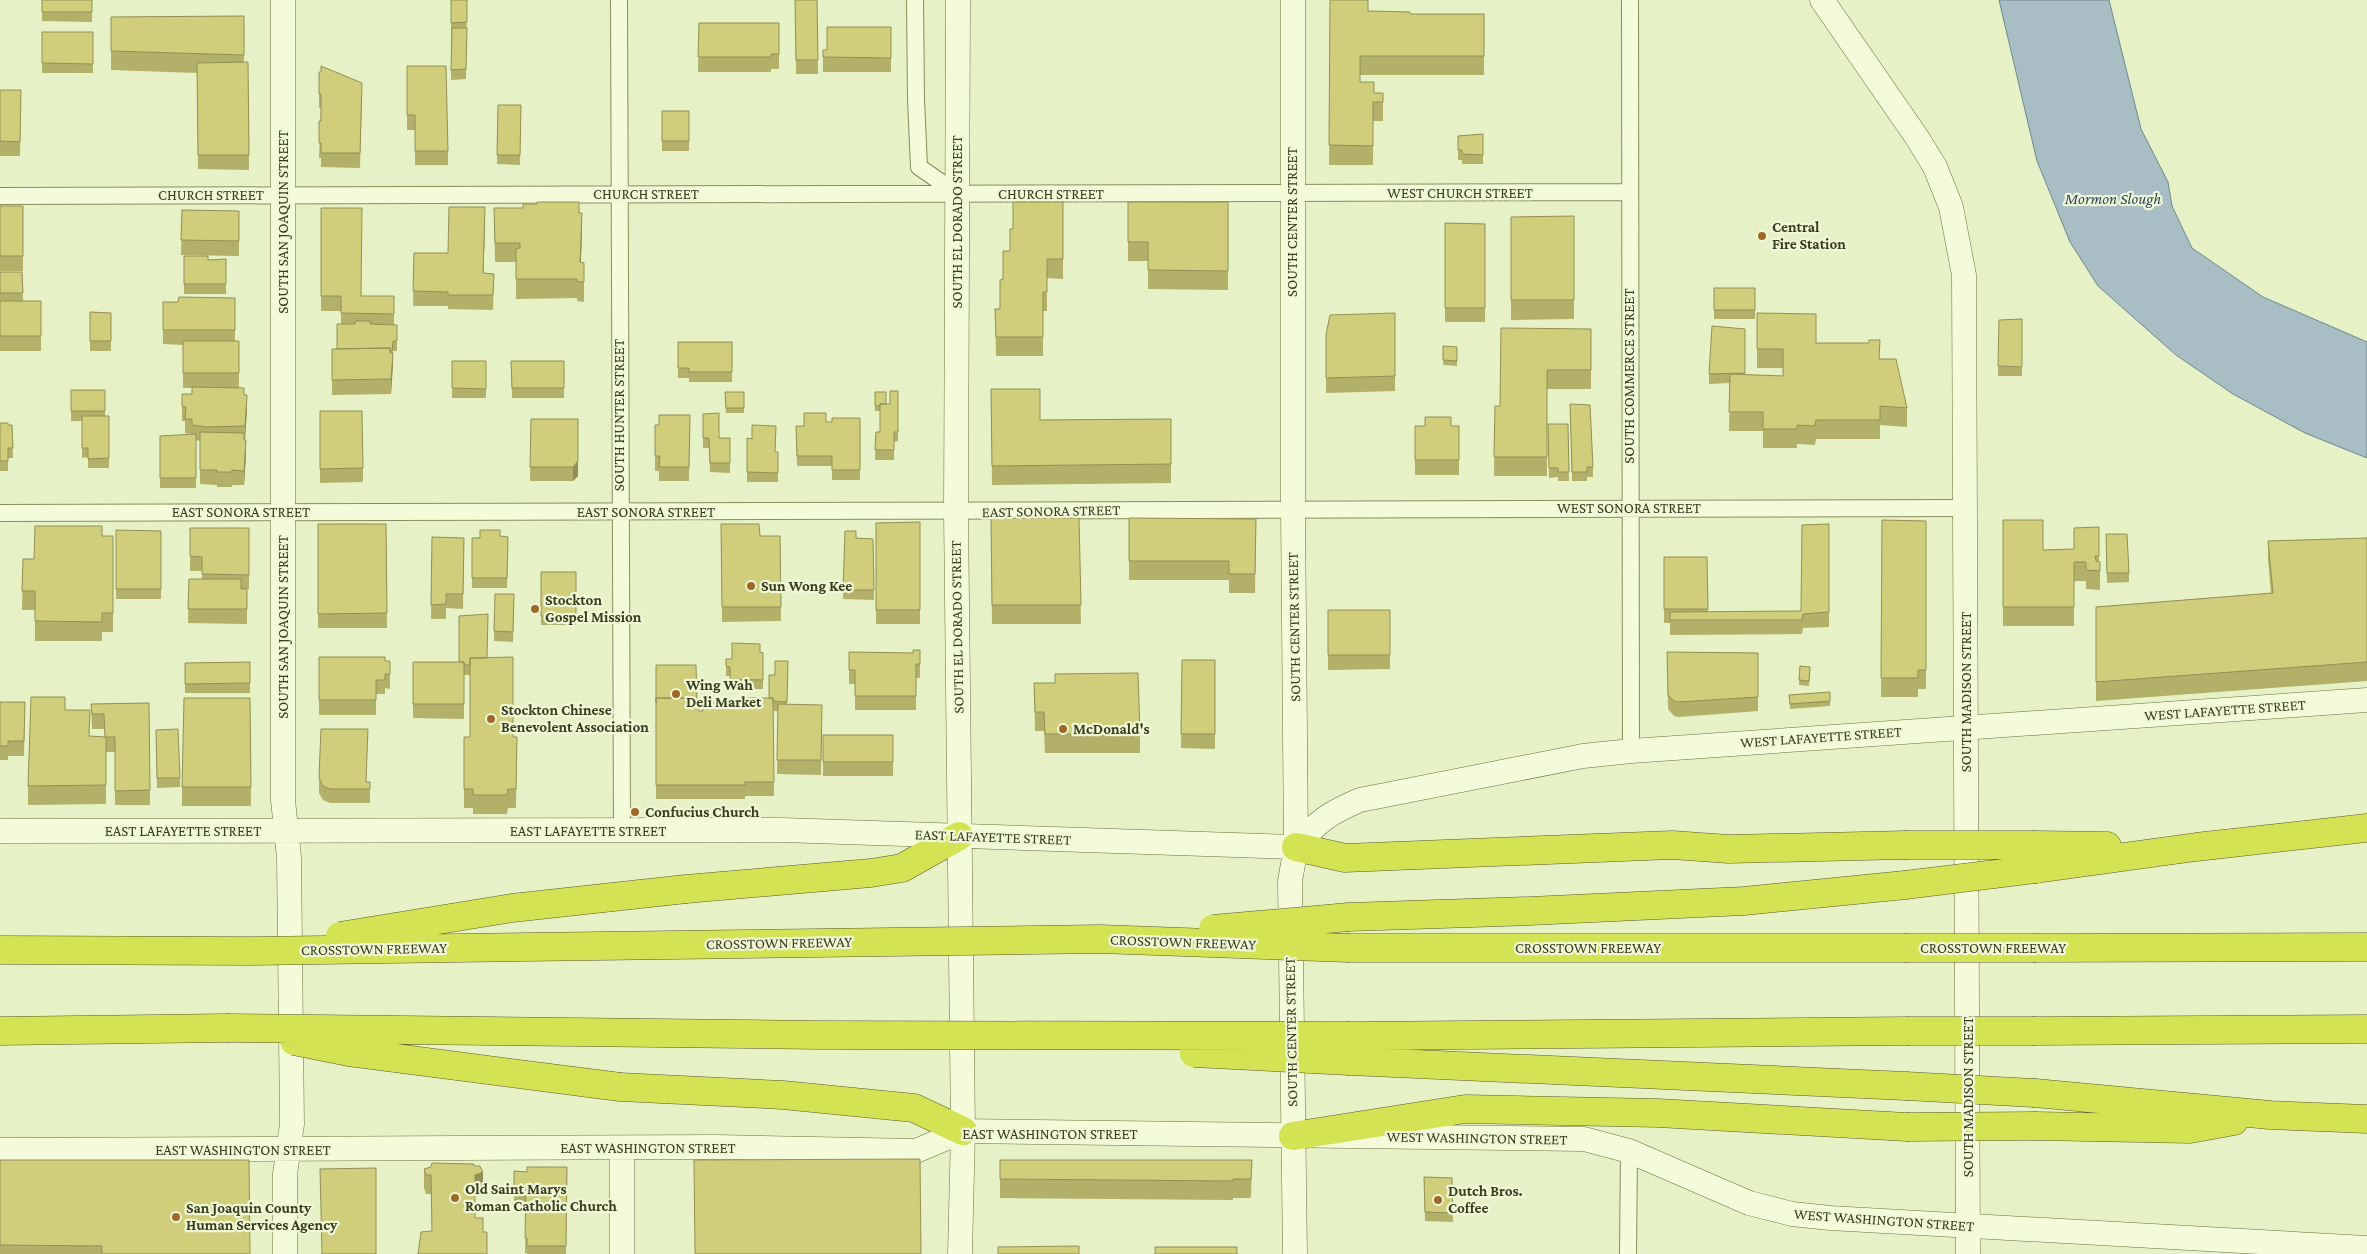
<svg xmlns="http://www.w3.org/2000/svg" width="2367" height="1254" font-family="'Crimson Pro',serif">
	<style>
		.water { fill: #a8bdc4; stroke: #6e8893 }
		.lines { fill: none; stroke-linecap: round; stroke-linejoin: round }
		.street-casing { stroke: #8a8d5b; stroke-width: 18 }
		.secondary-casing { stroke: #6d6f3e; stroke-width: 25 }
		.highway-casing { stroke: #5b5b2f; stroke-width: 29 }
		.street { stroke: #f3fbdb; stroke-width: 16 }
		.secondary { stroke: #f3fbdb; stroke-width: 24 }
		.highway { stroke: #d4e354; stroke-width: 28 }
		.highway-bridge-casing { stroke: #5b5b2f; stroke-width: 29; stroke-linecap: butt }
		.highway-bridge { stroke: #d4e354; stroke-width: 28 }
		.wall { fill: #b3b06a }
		.shaded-wall { fill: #929056 }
		.building { fill: #d0cd7b; stroke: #929056 }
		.poi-dot { fill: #a06827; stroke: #eff8d7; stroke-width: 2 }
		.labels { text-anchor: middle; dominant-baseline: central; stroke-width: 4.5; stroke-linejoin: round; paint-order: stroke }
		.street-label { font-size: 15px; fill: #3c3d1f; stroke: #eff8d7 }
		.poi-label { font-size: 15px; font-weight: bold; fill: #3c3d1f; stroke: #eff8d7; text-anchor: start }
		.water-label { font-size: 16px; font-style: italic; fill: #2e475d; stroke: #eff8d7 }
	</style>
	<rect width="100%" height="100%" fill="#e6f1c6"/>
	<!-- water -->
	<path class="water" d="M1999 0H2109L2141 129 2168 182 2172 206 2192 248 2263 297 2367 342V458L2305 433 2233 394 2176 355 2098 286 2070 242 2037 161Z"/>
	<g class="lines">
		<defs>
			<path id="street" d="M619 0 622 831
				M915 0 916 99 919 167 958 194
				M1630 0 1631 751
				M0 196 1629 192
				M0 513 1965 508
				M1628 1254 1629 1151"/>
			<path id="secondary" d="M283 0V800L289 857 292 1124 285 1174V1254
				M958 0 956 512 963 1131 960 1254
				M1293 0V510L1296 847 1290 881 1295 1254
				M1822 0 1918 139 1935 167 1951 207 1964 275 1968 1254
				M0 831 782 830 1296 847
				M1296 847C1318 821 1329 813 1360 800L1583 756 1631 751 2367 700
				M622 1148V1254
				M0 1150 717 1147 916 1151 963 1131 1584 1139 1629 1151 1749 1203 1792 1214 1830 1218 2367 1248"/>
			<path id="highway" d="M2036 845 2107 846
				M1296 847 1345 858 1672 845 1729 849 1905 845
				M2036 869 2196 847 2367 828
				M686 889 871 873 902 868 959 836
				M1349 917 1530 911 1744 901 1905 885
				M1349 948H1905
				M2036 948 2367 947
				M0 1031 227 1028
				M2035 1031 2367 1029
				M1350 1036 1906 1031
				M1350 1061 1906 1086
				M620 1087 783 1095 914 1108 963 1131
				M2035 1093 2270 1115 2367 1119
				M2036 1126 2190 1129 2234 1121
				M1293 1136 1465 1109 1658 1113 1907 1127"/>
		</defs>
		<!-- street casing -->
		<use href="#street" class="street-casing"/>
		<!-- secondary casing -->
		<use href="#secondary" class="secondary-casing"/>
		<!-- highway casing -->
		<use href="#highway" class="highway-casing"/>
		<!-- street -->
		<use href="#street" class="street"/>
		<!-- secondary -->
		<use href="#secondary" class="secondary"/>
		<!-- highway -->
		<use href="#highway" class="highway"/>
		<defs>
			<path id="highway-bridge" d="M1905 845H2036
				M1905 885 2036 869
				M1213 929 1349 917
				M340 936 512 908 686 889
				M1905 948H2036
				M0 950 248 951 1100 939 1349 948
				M227 1028 818 1035 1350 1036
				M1906 1031H2035
				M294 1041 349 1052 620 1087
				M1194 1053 1350 1061
				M1906 1086 2035 1093
				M1907 1127 2036 1126"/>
		</defs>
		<!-- highway-bridge casing -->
		<use href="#highway-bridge" class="highway-bridge-casing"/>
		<!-- highway-bridge -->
		<use href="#highway-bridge" class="highway-bridge"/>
	</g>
	<!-- wall -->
	<path class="wall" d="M42 0H92V22L42 21Z
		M451 0H467L466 79 451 80Z
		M795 0H817L818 74H796Z
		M1330 0 1368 11 1410 14H1484V75H1360V82L1374 93H1383V121H1373V165H1329Z
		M244 16V62H248L249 170 198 169 197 73 111 70V17Z
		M699 23H779V69H771V72H698Z
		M891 27V72H823V50H827Z
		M42 32H93V73H42Z
		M407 66 448 151V165H415V130H407Z
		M319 72 362 97 360 168 321 167V158H319L321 108H319Z
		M0 90H21L20 156H0Z
		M498 105H521L520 165 497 164Z
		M662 111H689V151H662Z
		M1483 134V164H1462V160H1458V136Z
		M1063 202V279L1047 278V311H1043V356H996L995 309H1000L1003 279 1010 251 1013 229Z
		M1128 202H1228V290L1148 289V261H1128Z
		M0 206H23V271H0Z
		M321 208 361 296H394V324L397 334V351H393L391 394 332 395V349H337L341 324V311H321Z
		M494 208 579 213 582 232 581 262 584 263V302L577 301V298L516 299V262H495Z
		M182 210 239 211V256L181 255Z
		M1574 216V319L1511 320V217Z
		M485 222 483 273 494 274 493 310 448 309V306H413L414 253H448Z
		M1445 223 1485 224V322H1445Z
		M184 256 208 260 226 259V294H184Z
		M0 272H22L23 301H41V351H0Z
		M1714 288H1755V319H1714Z
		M235 298V341H239V387L244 395 247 409 245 440 246 455 244 485H232V487H217V485L200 484V441L196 440V488H160V436L192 435V434L185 433V421H182V394H192V388H183V345L163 344V302H178Z
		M90 312 111 313V351H90Z
		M1395 313V391L1326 393V335Z
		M1757 313 1816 343 1879 359 1907 408V427L1880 425V439H1816L1815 445 1797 444V448H1763V431H1729L1730 383 1709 384V374L1745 329V375L1783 376V368H1757Z
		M1591 329V389H1547V476H1494L1495 406H1500Z
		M678 342H732V382H689V378H678Z
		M1443 346 1457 347V366L1443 365Z
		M452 361H486V398H452Z
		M511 361H564V398H512Z
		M1998 366 2022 367V376H1998Z
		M991 389 1040 420 1171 419V483L992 485Z
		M71 390H105V416H109V468H88V457L82 458V421H71Z
		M898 391V441L894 442V460H875L876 432H880V411H875V392L886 404H890Z
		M725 392H744V413H726Z
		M1570 404 1593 467V477H1587V481H1572Z
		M320 411 363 468V482L320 483Z
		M703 414 719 438H730V473L710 472 709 448H703Z
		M690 415 689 481H659V471H655V425H659Z
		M860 418V480H832V466H797L796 426H804L826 422H832Z
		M531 419H578V476L573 481H530Z
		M0 423 8 425H12L13 458H8V471H0Z
		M1548 424H1568L1569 481H1558V477L1549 478Z
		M1415 426H1459V475H1415Z
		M747 438 776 452H778V482H747Z
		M991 518H1079L1081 624H992Z
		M1129 518 1256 519 1255 593H1229V580H1129Z
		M1882 520 1926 521V689H1918V697H1881Z
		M2003 520 2043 550 2074 549 2099 527V562H2100V590L2086 589V581H2074V626H2003Z
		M920 522V624H876V523Z
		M318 524H386L387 628H318Z
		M721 524 760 536H780L781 621 722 622Z
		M1829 524V627L1803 628 1802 634 1670 635V623H1664V557H1707L1708 612 1801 611Z
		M190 528H249V589H247V624L188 623 189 579H202V571H190Z
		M116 530 161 531V599H116Z
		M845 531 856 538 873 539 874 600 843 599Z
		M2106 534 2129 573V582L2107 583Z
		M102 536H113V632H102V641H35V610H22L23 559H34Z
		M500 536 508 537 507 588H472V538Z
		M432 537 464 538 463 609 446 608V619H431Z
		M2367 538V681L2096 701V607L2271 593 2268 560V541Z
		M541 572H576V625H541Z
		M495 594H514L513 642 494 641Z
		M1328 610H1390V669L1328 670Z
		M920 650V678H916V710H855V684H849V652L913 653Z
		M760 652 763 653V689H730V676H726V659H732Z
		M1667 652 1758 653V711L1679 717 1674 716 1668 709Z
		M319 657 385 661 390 674V689L385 688V694H376V715H319Z
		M487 658 513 737H517L516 808H508L507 814H473V808H464V737H470V675H464V719L413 718V662H459Z
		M1182 660H1215V749L1181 748Z
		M788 661 787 704 822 705 821 775 777 774 778 711H773L774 796H745V799H656V665L697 703 699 711H703L769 698 775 675Z
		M250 662V693H185V663Z
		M1800 666 1810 667 1809 686 1799 685Z
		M1034 683 1140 734V753H1045L1044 731H1035Z
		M1830 692V706L1790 709 1789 695Z
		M250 698 251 806H182V787Z
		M0 702H25L24 756H8V760H0Z
		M149 703 150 805H115V752H106V804L28 805V786L65 710 89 736 105 737 104 729H92L91 704Z
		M156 730 180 778V787L157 788Z
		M823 735H893V776H823Z
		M319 778 370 782V803H330L323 800 319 793Z
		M0 1160 250 1254H0Z
		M1000 1160H1252L1251 1198H1233V1200L1000 1198Z
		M474 1166 483 1191 475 1194V1218L483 1232H487V1254H418L432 1231 431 1194H426L424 1188V1169Z
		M567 1167 566 1254H527V1253H525L526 1202 514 1201V1171L527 1172Z
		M1424 1177 1452 1178 1453 1222 1425 1221Z"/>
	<!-- shaded-wall -->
	<path class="shaded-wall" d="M485 207V222L483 288V273Z
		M582 213V232L580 281V262Z
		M393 353V367L391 394V379Z
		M247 395V409L245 440V426Z
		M246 440V455L244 485V471Z
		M578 461V476L573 481V467Z
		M483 1172V1191L475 1194V1175Z"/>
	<!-- building -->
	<path class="building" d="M42 0H92V12H42Z
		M451 0H467V22L451 23Z
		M795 0H817L818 60H796Z
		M1330 0H1368V11L1410 12V14H1484V56H1360V82H1374V93H1383V102H1373V146L1329 145Z
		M244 16V55L111 51V17Z
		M699 23H779V54H771V57H698Z
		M827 27H891V58L823 57V50H827Z
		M452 28H467L466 69 451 70Z
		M42 32H93V64L42 63Z
		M248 62 249 155H198L197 63Z
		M321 66 362 83 360 153H321V143H319V121H321V94H319V72H321Z
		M407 66H446L448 151H415V115H407Z
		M0 90H21L20 142 0 141Z
		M498 105H521L520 155H497Z
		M662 111H689V141H662Z
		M1483 134V155L1462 154V150H1458V136Z
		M537 202H579V213H582L580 262 584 263V282H577V279H516V249L520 248V243H495L494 208H523V204H537Z
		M1013 202H1063V259H1047V292H1043V337H996L995 309H1000V280L1003 279V251H1010V229H1013Z
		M1128 202H1228V271L1148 270V242H1128Z
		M0 206H23V256H0Z
		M449 207H485L483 273 494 274 493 295H448V292L413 291 414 253H448Z
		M321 208H362L361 296H394V314L341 313V296H321Z
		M182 210 239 211V241L181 240Z
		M1574 216V300H1511V217Z
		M1445 223 1485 224V308H1445Z
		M184 256H208V260L226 259V284H184Z
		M0 272H22L23 293H0Z
		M1714 288H1755V310H1714Z
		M179 297 235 298V330H163V302H178Z
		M0 301H41V336H0Z
		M90 312 111 313V341H90Z
		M1395 313V376L1326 378V335L1330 315Z
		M1757 313 1816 314V343H1869V340H1880L1879 359H1896L1907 408 1880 406V420H1816L1815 426 1797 425V429H1763V412H1729L1730 374 1783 376V349H1757Z
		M2022 319V367L1998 366 1999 320Z
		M356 321H370V324L397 325V341H393L392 351H390V348L337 349V324H355Z
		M1712 326 1745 329V373L1709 374Z
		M1501 328 1591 329V370H1547V457H1494L1495 406H1500Z
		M183 341H239V373H183Z
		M678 342H732V372H689V368H678Z
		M1443 346 1457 347V361L1443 360Z
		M390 348V353H393L391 379 332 380V349Z
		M452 361H486V389L452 388Z
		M511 361H564V388H512Z
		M192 387 244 388V395H247L245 426 208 427 192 425V419H185L186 407 182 406V394H192Z
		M991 389H1040V420L1171 419V464L992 466Z
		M71 390H105V411H71Z
		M890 391H898V432H894V450H875L876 432H880V404H890Z
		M725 392H744V408H726Z
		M875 392H886V404H880V406H875Z
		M1570 404 1590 405 1593 467H1587V472H1572Z
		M320 411H362L363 468 320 469Z
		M719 413V438H730V463H710L709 438H703V414Z
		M804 413H826V422H832V418H860V470H832V456H797L796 426H804Z
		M659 415H690L689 467H659L660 456H655V425H659Z
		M82 416H109V458L88 459V448H82Z
		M1425 417H1451V426H1459V460H1415V426H1425Z
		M531 419H578V461L573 467H530Z
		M0 423H8V425H12L13 448H8V461H0Z
		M1548 424H1568L1569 472H1558V468H1549Z
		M752 425 776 426 775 452H778V473L747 472V438L752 439Z
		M200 432 244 433V440H246L244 471 232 470V472H217V470H200Z
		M196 434V478H160V436Z
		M991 518H1079L1081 605H992Z
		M1129 518 1256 519 1255 574H1229V561H1129Z
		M1882 520 1926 521V670H1918V678H1881Z
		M2003 520H2043V550L2074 549V528L2099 527V556H2095L2096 561 2100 562V571L2086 570V562H2074V607H2003Z
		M920 522V610H876V523Z
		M318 524H386L387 613 318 614Z
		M721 524H759L760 536H780L781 607H722Z
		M1829 524V612L1803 614 1802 620H1670V612L1801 611 1802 525Z
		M35 526H102V536H113V613H102V622L35 621V591H22L23 559H34Z
		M190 528H249V575L202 574V557L190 556Z
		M116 530 161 531V589H116Z
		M480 530H500V536L508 537 507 578H472V538H480Z
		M845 531H856V538L873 539 874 590H843Z
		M2106 534H2127L2129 573H2107Z
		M432 537 464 538 463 594H446V604L431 605Z
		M2367 538V662L2096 682V607L2273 593 2268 541Z
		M1664 557H1707L1708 609H1664Z
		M541 572H576V616H541Z
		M189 579H241V589H247V609H188Z
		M495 594H514L513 632 494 631Z
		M1328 610H1390V655H1328Z
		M488 614 487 658H470V665H464V662H459V616Z
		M732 643 760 644V652L763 653V680L730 679V667L726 666V659H732Z
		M913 650H920V664H916V696H855V670H849V652L913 653Z
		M1667 652 1758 653V697L1679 702 1674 701 1668 695Z
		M319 657H385V661H390V674H385V680H376V700H319Z
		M513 657V737H517L516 789H508L507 795H473V789H464V737H470V658Z
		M1182 660H1215V734H1181Z
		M775 661H788L787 702 773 701V698H769V675H775Z
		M250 662V683L185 684V663Z
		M413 662H464V704H413Z
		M656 665H696L697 703H689V698H656V703Z
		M1800 666 1810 667 1809 681 1799 680Z
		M1138 673 1140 734H1045L1044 712H1035L1034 683H1055V674Z
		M1830 692V701L1790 704 1789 695Z
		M31 697H65V710H90L89 736 106 737V785L28 786Z
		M184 698H250L251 787H182Z
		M656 698H689V703H699V711H703V703H743V698H773L774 782H745V785H656Z
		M0 702H25L24 741H8V746H0Z
		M149 703 150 790 115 791V737H105L104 714H92L91 704Z
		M778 704 822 705 821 760H777Z
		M178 729 180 778H157L156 730Z
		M321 729H368L366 782H370V789H330L323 786 319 778Z
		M823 735H893V762H823Z
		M920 1159 921 1254H695L694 1160Z
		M0 1160H249L250 1254H102V1246L0 1245Z
		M1000 1160H1252L1251 1179H1233V1181L1000 1179Z
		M432 1163 474 1164V1166H480L483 1172 475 1175V1218H483V1232H487V1254H418L421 1232 432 1231 431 1175H426L424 1169 431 1167Z
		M527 1167H567L566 1246H527V1238H525L526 1187H514V1171L527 1172Z
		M376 1168V1254H322L320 1169Z
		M1424 1177 1452 1178 1453 1213 1425 1212Z
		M1079 1246V1254H998V1247Z
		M1155 1247H1237V1254H1155Z"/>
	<!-- markers -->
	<g class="poi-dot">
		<circle cx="1762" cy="236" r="5"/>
		<circle cx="751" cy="586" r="5"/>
		<circle cx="535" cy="609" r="5"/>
		<circle cx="676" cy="694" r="5"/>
		<circle cx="491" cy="719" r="5"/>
		<circle cx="1063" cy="729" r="5"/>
		<circle cx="635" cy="812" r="5"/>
		<circle cx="455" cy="1198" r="5"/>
		<circle cx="1438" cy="1200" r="5"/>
		<circle cx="176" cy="1217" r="5"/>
	</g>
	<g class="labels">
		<!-- street labels -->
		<g class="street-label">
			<text x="1460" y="193">WEST CHURCH STREET</text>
			<text x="646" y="194">CHURCH STREET</text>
			<text x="1051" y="194">CHURCH STREET</text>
			<text x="211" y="195">CHURCH STREET</text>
			<text transform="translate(283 222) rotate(-90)">SOUTH SAN JOAQUIN STREET</text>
			<text transform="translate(957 222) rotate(-90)">SOUTH EL DORADO STREET</text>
			<text transform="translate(1292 222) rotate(-90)">SOUTH CENTER STREET</text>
			<text transform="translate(1629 376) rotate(-90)">SOUTH COMMERCE STREET</text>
			<text transform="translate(619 415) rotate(-90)">SOUTH HUNTER STREET</text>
			<text x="1629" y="508">WEST SONORA STREET</text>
			<text transform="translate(1051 511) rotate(-1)">EAST SONORA STREET</text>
			<text x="241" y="512">EAST SONORA STREET</text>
			<text x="646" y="512">EAST SONORA STREET</text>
			<text transform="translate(283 627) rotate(-90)">SOUTH SAN JOAQUIN STREET</text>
			<text transform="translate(957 627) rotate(-91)">SOUTH EL DORADO STREET</text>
			<text transform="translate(1294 627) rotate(-91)">SOUTH CENTER STREET</text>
			<text transform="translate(1966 692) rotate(-90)">SOUTH MADISON STREET</text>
			<text transform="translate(2225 710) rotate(-4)">WEST LAFAYETTE STREET</text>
			<text transform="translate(1821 737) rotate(-4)">WEST LAFAYETTE STREET</text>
			<text x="183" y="831">EAST LAFAYETTE STREET</text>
			<text x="588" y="831">EAST LAFAYETTE STREET</text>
			<text transform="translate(993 837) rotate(2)">EAST LAFAYETTE STREET</text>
			<text transform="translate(1183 942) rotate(2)">CROSSTOWN FREEWAY</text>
			<text transform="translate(779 943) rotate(-1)">CROSSTOWN FREEWAY</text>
			<text x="1588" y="948">CROSSTOWN FREEWAY</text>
			<text x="1993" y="948">CROSSTOWN FREEWAY</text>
			<text transform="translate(374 949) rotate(-1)">CROSSTOWN FREEWAY</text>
			<text transform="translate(1291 1032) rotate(-91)">SOUTH CENTER STREET</text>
			<text transform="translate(1968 1097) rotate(-90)">SOUTH MADISON STREET</text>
			<text x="1050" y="1134">EAST WASHINGTON STREET</text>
			<text transform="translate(1477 1138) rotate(1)">WEST WASHINGTON STREET</text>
			<text x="648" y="1148">EAST WASHINGTON STREET</text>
			<text x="243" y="1150">EAST WASHINGTON STREET</text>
			<text transform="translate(1884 1220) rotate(4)">WEST WASHINGTON STREET</text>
		</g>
		<!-- poi labels -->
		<g class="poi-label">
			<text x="1772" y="227">Central<tspan x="1772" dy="17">Fire Station</tspan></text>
			<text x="761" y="586">Sun Wong Kee</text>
			<text x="545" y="600">Stockton<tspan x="545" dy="17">Gospel Mission</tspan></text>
			<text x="686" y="685">Wing Wah<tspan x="686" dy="17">Deli Market</tspan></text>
			<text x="501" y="710">Stockton Chinese<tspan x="501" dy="17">Benevolent Association</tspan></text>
			<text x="1073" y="729">McDonald's</text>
			<text x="645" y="812">Confucius Church</text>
			<text x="465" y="1189">Old Saint Marys<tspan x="465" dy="17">Roman Catholic Church</tspan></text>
			<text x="1448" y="1191">Dutch Bros.<tspan x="1448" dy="17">Coffee</tspan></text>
			<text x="186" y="1208">San Joaquin County<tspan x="186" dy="17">Human Services Agency</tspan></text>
		</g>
		<!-- water labels -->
		<g class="water-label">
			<text x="2113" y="198">Mormon Slough</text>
		</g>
	</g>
</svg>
